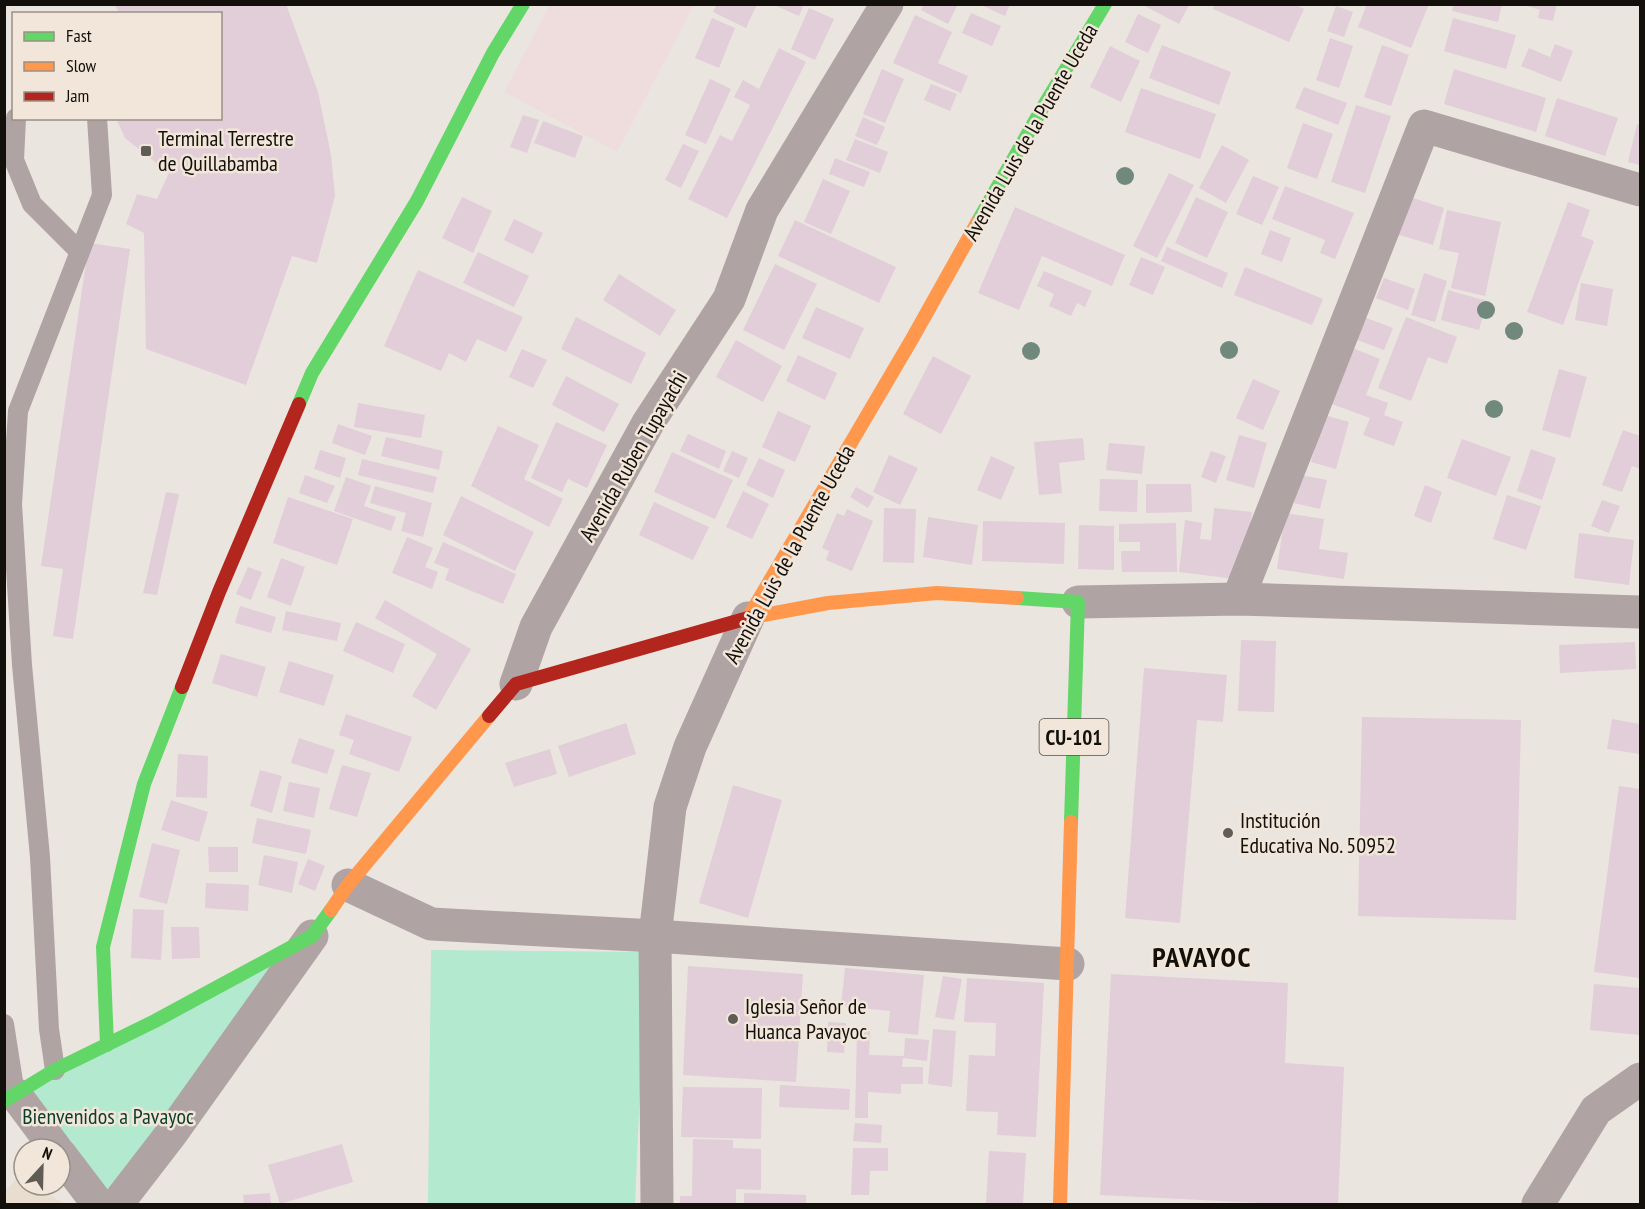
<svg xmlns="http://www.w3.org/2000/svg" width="1645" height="1209" font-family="'PT Sans Narrow',sans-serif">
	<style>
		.commercial { fill: #eedddc }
		.built { fill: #e8ddcf }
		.green { fill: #b3e9ce }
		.building { fill: #e1ced8 }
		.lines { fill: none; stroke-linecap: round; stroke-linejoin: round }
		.lane { stroke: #b0a3a4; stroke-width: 20 }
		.street { stroke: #b0a3a4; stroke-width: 33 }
		.fast { stroke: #63d668; stroke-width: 14 }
		.slow { stroke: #ff974d; stroke-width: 14 }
		.jam { stroke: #b3261e; stroke-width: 14 }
		.tree { fill: #70897c }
		.poi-dot { fill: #5f5b55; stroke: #f1e6d9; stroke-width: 2 }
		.labels { text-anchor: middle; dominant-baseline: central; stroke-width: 5; stroke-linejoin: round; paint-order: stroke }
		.shield { fill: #f1e6d9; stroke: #565049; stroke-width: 1.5 }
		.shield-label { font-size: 21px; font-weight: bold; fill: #13100b }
		.street-label { font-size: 22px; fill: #13100b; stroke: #f1e6d9 }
		.poi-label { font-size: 22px; fill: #13100b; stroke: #f1e6d9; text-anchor: start }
		.park-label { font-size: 22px; fill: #0b3d2b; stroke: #f1e6d9 }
		.district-label { font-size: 28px; font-weight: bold; letter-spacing: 1.5px; fill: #13100b; stroke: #f1e6d9 }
	</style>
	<rect width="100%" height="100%" fill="#ebe5df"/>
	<!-- commercial -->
	<path class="commercial" d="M550 5H694L617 152 504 92Z"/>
	<!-- built -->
	<path class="built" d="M20 1175 24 1177V1185H35L64 1204H5V1191Z"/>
	<!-- green -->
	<path class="green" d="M300 947 117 1204 21 1097Z
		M431 950 646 952 635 1204H428Z"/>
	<!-- building -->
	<path class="building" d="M114 4H286L318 92 331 155 335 196 317 263 292 256 246 385 146 349 144 233 126 224 137 194 157 199 169 173 125 138 116 118H220V14H120Z
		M717 4H757L746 28 713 12Z
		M772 4H804L799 16Z
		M924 4H958L948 24 921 10Z
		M979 4H1010L1005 16Z
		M1215 4H1294L1304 9 1289 42 1213 9Z
		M1367 4H1429L1411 48 1358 27Z
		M1454 4H1502L1498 22 1452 11Z
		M1522 4H1557L1553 21 1538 18 1540 10Z
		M1146 5H1189L1179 24 1145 6Z
		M1336 6 1353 12 1344 37 1327 31Z
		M809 8 834 19 815 60 791 49Z
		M971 13 1001 26 992 46 962 33Z
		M1138 14 1161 25 1148 53 1125 42Z
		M915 15 952 32 938 63 968 76 961 93 893 63Z
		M712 18 735 28 719 68 695 58Z
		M1453 18 1516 35 1506 69 1444 51Z
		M1330 38 1353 46 1339 88 1316 80Z
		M1555 44 1573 51 1561 82 1521 66 1529 48 1550 57Z
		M1162 45 1231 72 1219 105 1149 78Z
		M1382 45 1409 55 1391 106 1364 97Z
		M1110 46 1140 61 1121 102 1090 87Z
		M779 48 806 62 727 218 688 199 720 135 732 141 750 105 734 97 743 80 759 89Z
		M882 69 904 79 885 123 863 114Z
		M1454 69 1546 98 1536 132 1444 104Z
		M710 79 731 89 706 144 685 135Z
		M931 84 957 94 950 111 924 100Z
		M1304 87 1347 103 1338 125 1295 108Z
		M1141 88 1216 114 1200 159 1125 132Z
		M1557 98 1618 118 1605 156 1545 136Z
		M1356 105 1391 116 1365 193 1331 182Z
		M523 115 539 120 527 153 510 147Z
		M863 117 885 127 877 145 855 136Z
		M543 121 583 136 575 158 534 143Z
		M1303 123 1333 134 1317 179 1287 168Z
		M1637 124 1640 125V165L1628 162Z
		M855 139 888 152 880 173 846 160Z
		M683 144 699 151 681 188 665 180Z
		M1222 145 1249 160 1226 203 1199 188Z
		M835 158 870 172 864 187 829 174Z
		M1169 173 1194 185 1157 258 1133 246Z
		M1253 176 1279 187 1262 225 1236 214Z
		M823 179 850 191 831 234 804 222Z
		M1285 186 1354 213 1335 259 1320 253 1325 240 1272 219Z
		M1407 196 1444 208 1433 245 1396 234Z
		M462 197 492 211 473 253 442 238Z
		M1196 197 1228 212 1207 258 1175 243Z
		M1568 202 1590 210 1581 236 1594 241 1563 325 1527 312Z
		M1015 207 1125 255 1112 286 1042 256 1019 310 978 293Z
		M1447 210 1501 222 1485 296 1451 288 1459 253 1439 249Z
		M514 219 543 233 533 254 504 240Z
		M795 220 896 267 879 303 778 256Z
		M1270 230 1291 238 1282 262 1261 254Z
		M89 243 130 249 73 639 53 636 63 569 41 566Z
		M1167 247 1228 273 1222 288 1161 261Z
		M478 252 529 276 514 307 463 283Z
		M1141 257 1165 267 1153 295 1129 285Z
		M775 264 817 284 784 350 743 330Z
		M1245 267 1323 299 1312 325 1234 295Z
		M418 270 523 317 506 352 477 339 466 362 449 353 441 371 384 346Z
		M1044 271 1092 291 1085 307 1077 303 1071 316 1049 306 1054 294 1037 286Z
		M1424 273 1447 281 1435 322 1411 315Z
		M619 274 676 310 660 336 603 300Z
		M1384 278 1415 289 1408 310 1376 298Z
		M1581 283 1613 289 1607 326 1575 320Z
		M1448 290 1487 301 1479 330 1441 320Z
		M816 307 864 328 850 359 802 338Z
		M1361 316 1393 328 1384 350 1352 338Z
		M576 317 646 353 631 384 561 349Z
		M1406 317 1457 337 1447 364 1428 357 1411 401 1378 388Z
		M736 340 782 366 763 402 716 377Z
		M1350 347 1380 359 1366 395 1388 403 1384 415 1403 422 1394 446 1363 435 1370 418 1329 403Z
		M522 349 547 360 533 388 509 377Z
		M798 355 837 373 825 400 786 381Z
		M933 356 971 376 941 434 903 414Z
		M1559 369 1587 377 1570 438 1542 430Z
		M566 376 619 404 604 432 552 405Z
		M1253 379 1280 391 1263 430 1236 418Z
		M358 403 425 415 421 438 354 427Z
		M778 411 811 426 795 462 762 447Z
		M1324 415 1349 422 1336 469 1311 462Z
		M556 422 607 445 587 488 568 479 562 492 531 478Z
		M338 424 372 436 365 455 332 443Z
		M498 426 539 445 524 479 563 499 549 527 471 486Z
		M1623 430 1640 436V469L1632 466 1622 492 1602 485Z
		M688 434 726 451 719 469 680 451Z
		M1239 435 1267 443 1254 488 1226 480Z
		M386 437 443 451 439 470 381 456Z
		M1083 438 1085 460 1059 463 1062 493 1039 495 1034 442Z
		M1462 439 1511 457 1496 496 1447 478Z
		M1109 443 1145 446 1142 474 1106 470Z
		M1531 449 1556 458 1542 500 1517 491Z
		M320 450 346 458 340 478 314 469Z
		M732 451 748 458 739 478 723 471Z
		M1211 451 1226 456 1216 483 1201 477Z
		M672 452 733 480 715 519 654 492Z
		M889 455 918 468 900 505 873 492Z
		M991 456 1015 467 1001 500 977 490Z
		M759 458 785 470 773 498 746 485Z
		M362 459 437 477 433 493 358 475Z
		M305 475 335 486 327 503 299 493Z
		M1300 475 1327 480 1320 509 1294 503Z
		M346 477 371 486 364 506 396 517 391 531 334 511Z
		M1100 479 1138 480 1137 512 1099 511Z
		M1146 484H1191L1192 512 1146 513Z
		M1425 485 1442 492 1431 523 1414 516Z
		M375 486 432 503 423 537 401 531 406 513 370 503Z
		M856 487 874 497 868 508 850 497Z
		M743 491 769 504 752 539 726 527Z
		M166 492 179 494 157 595 143 593Z
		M1507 495 1541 506 1526 550 1493 539Z
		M461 496 534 532 515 571 443 535Z
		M288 497 353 519 337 565 273 543Z
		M1602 500 1620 506 1609 533 1591 526Z
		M654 502 709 527 693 560 639 535Z
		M884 508 916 509 914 563 883 562Z
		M1214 508 1252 512 1243 580 1179 572 1185 520 1202 523 1200 539 1211 540Z
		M847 509 873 521 852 571 826 560 829 551 822 548 837 513 844 516Z
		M1285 513 1324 519 1319 549 1348 553 1344 579 1277 569Z
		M928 517 978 525 972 565 923 557Z
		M983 521 1065 523 1064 564 982 561Z
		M1176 523 1177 572H1122L1121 551H1140V542H1119V524Z
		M1079 525 1114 526V570L1078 569Z
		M1579 533 1634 540 1629 585 1574 578Z
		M407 537 433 548 425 567 438 572 432 589 392 573Z
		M443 542 516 574 503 604 445 580 449 569 434 563Z
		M281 558 305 567 291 606 267 597Z
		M248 567 262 572 251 600 236 594Z
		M385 600 471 649 436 710 412 696 437 654 375 618Z
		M240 606 276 617 271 633 235 623Z
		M286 611 341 623 337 641 282 630Z
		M356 622 405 644 393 673 343 651Z
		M1241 640 1276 641 1274 712 1238 711Z
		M1635 642 1636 669 1560 673 1559 645Z
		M221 654 266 667 257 697 212 683Z
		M289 661 334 675 324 706 279 692Z
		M1144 668 1227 675 1223 722 1197 720 1180 923 1125 918Z
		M346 714 412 737 399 772 349 754 354 740 339 735Z
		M1362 717 1521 720 1516 920 1358 916Z
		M1612 719 1640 724V754L1607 749Z
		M626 723 636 754 569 777 558 746Z
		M299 738 335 750 327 774 291 763Z
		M550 749 557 774 514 787 505 763Z
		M178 754 208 756 207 798 176 797Z
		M342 765 371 773 357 817 329 809Z
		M260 770 282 776 272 813 250 806Z
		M289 782 320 788 314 818 283 811Z
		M733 785 782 800 748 918 699 903Z
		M1619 786 1640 789V978L1594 972Z
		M171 800 208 812 199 842 161 830Z
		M257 818 311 830 306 854 252 843Z
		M152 843 180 850 167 904 139 897Z
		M208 847H238V872H209Z
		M264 855 298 862 292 893 258 885Z
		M308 859 325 866 315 891 298 884Z
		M206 883 249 885 248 911 205 908Z
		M133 909 164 910 161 960 131 958Z
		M171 927H199L200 958 172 959Z
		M688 966 803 974 796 1082 683 1075Z
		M845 968 924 975 918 1035 888 1032 890 1011 841 1006Z
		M1111 974 1288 983 1285 1063 1344 1067 1338 1204H1281L1100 1195Z
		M943 976 962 979 954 1020 935 1017Z
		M967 978 1044 983 1036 1137 997 1135 998 1112 966 1111 969 1055 995 1056 996 1023 964 1022Z
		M1594 984 1640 988V1035L1590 1030Z
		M828 1022 846 1023 844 1053 827 1052Z
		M933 1029 956 1031 952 1087 928 1084Z
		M857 1031H870L869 1055 904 1056 905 1038 929 1040 927 1061 903 1058 902 1067H923V1084H901V1094L868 1092V1118H855Z
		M780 1085 850 1089 849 1110 779 1107Z
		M683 1087 762 1088 761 1139 681 1137Z
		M855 1123 882 1125 881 1143 853 1141Z
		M693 1139 733 1140V1148L761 1149V1190L736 1189V1204H680V1196H692Z
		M342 1144 353 1182 280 1204 268 1165Z
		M853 1148H888V1171H870L869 1195H851Z
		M989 1151 1026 1153 1023 1204H986Z
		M270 1193 271 1204H244L243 1195Z
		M744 1193 806 1195V1204H744Z"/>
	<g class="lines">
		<!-- lane -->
		<path class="lane" d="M16 118 14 160 32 204 80 252
			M4 1024 15 1094
			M55 1070 49 1029 40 857 22 665 12 504 18 411 102 195 97 118"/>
		<!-- street -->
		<path class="street" d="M1238 599 1424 126 1640 190
			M1078 602 1238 599 1640 612
			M516 684 536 627 648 423 729 299 762 210 887 4
			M348 885 431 924 655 936 670 807 690 747 748 618
			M15 1094 56 1149
			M60 1154 98 1204
			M117 1204 171 1134 312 936
			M657 1204 655 936 1068 964
			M1538 1204 1596 1110 1640 1079"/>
		<!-- fast -->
		<path class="fast" d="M977 223 1043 107 1105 4
			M299 404 312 373 417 201 493 53 523 4
			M1017 598 1078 602 1071 822
			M107 1045 103 947 144 784 182 687
			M4 1101 55 1070 155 1021 312 936 331 910"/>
		<!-- slow -->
		<path class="slow" d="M748 618 828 603 937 593 1017 598
			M748 618 912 339 977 223
			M331 910 348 885 489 716
			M1060 1204 1071 822"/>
		<!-- jam -->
		<path class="jam" d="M182 687 219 592 299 404
			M489 716 516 684 748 618"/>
	</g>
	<!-- trees -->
	<g class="tree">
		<circle cx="1125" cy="176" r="9"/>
		<circle cx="1486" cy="310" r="9"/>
		<circle cx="1514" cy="331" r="9"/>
		<circle cx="1229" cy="350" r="9"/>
		<circle cx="1031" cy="351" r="9"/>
		<circle cx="1494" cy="409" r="9"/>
	</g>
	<!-- markers -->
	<g class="poi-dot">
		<rect x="140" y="145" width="12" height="12" rx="3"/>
		<circle cx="1228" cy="833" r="6"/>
		<circle cx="733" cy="1019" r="6"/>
	</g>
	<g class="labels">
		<!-- shield labels -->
		<rect class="shield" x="1039.5" y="719" width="69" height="36" rx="4.5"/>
		<g class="shield-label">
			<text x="1074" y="737">CU-101</text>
		</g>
		<!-- street labels -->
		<g class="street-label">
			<text transform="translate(1030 132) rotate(-60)">Avenida Luis de la Puente Uceda</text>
			<text transform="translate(633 456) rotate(-60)">Avenida Ruben Tupayachi</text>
			<text transform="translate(789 554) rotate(-61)">Avenida Luis de la Puente Uceda</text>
		</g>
		<!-- poi labels -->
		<g class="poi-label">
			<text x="158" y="138">Terminal Terrestre<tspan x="158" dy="25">de Quillabamba</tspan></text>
			<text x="1240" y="820">Institución<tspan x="1240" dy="25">Educativa No. 50952</tspan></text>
			<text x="745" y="1006">Iglesia Señor de<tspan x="745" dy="25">Huanca Pavayoc</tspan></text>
		</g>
		<!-- park labels -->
		<g class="park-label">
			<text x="108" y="1116">Bienvenidos a Pavayoc</text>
		</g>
		<!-- district labels -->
		<g class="district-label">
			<text x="1202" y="956">PAVAYOC</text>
		</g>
	</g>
	<!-- border -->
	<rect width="1645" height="1209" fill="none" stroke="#13100b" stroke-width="12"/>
	<!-- legend -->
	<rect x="12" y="12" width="210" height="108" fill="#f1e6d9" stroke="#989087" stroke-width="1.5"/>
	<rect x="24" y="32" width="30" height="9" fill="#63d668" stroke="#989087" stroke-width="1.5"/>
	<text x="66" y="42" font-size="18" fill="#13100b">Fast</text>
	<rect x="24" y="62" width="30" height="9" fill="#ff974d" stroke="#989087" stroke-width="1.5"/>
	<text x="66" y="72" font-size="18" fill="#13100b">Slow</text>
	<rect x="24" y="92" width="30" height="9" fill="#b3261e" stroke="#989087" stroke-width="1.5"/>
	<text x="66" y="102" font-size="18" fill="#13100b">Jam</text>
	<!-- north arrow -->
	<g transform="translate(42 1167) rotate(22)"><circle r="28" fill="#f1e6d9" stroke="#989087" stroke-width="1.5"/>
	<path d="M0-4.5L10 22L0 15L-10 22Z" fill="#5f5b55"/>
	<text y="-9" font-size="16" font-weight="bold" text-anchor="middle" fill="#13100b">N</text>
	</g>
</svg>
